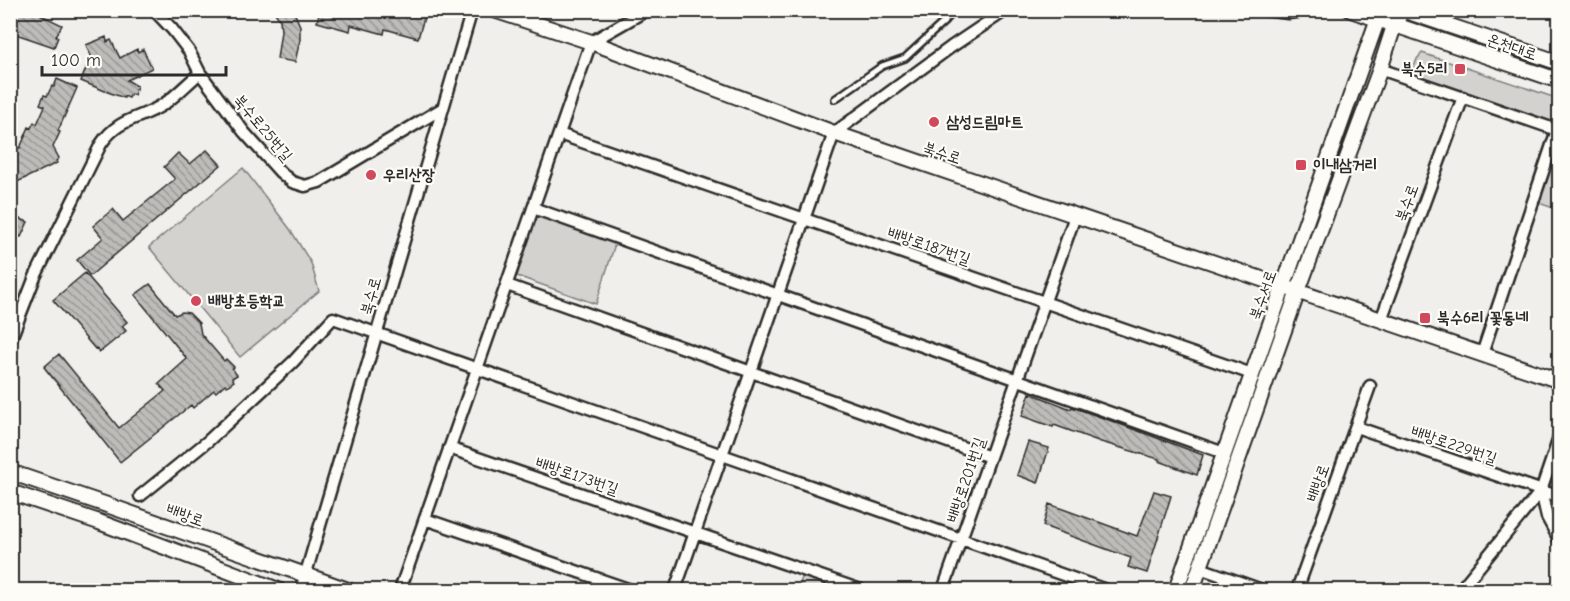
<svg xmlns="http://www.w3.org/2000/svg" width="1570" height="601" font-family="'Comic Neue','Poor Story',sans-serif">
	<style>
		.green { fill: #d3d2cf; stroke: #7f7e7d; stroke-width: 1.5 }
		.building { fill: url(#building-back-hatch); stroke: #2b2b2b; stroke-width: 1.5 }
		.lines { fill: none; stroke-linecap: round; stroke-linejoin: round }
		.service-casing { stroke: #2b2b2b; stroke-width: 10 }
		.minor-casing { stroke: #2b2b2b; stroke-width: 15 }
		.tertiary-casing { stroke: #2b2b2b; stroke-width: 18 }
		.service { stroke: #fdfcf7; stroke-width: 5 }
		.minor { stroke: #fdfcf7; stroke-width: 10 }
		.tertiary { stroke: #fdfcf7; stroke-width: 14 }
		.poi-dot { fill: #d1495b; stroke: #fdfcf7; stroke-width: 2 }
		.labels { text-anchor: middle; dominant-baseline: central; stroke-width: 4.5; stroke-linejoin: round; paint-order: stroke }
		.street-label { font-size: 16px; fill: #2b2b2b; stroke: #fdfcf7 }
		.poi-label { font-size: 16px; font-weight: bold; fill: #2b2b2b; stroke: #fdfcf7; text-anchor: start }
	</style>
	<defs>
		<pattern id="building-back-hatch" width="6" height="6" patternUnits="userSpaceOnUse" patternTransform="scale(1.5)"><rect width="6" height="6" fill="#bdbcb8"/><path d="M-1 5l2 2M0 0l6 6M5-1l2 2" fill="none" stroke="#9a9996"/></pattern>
	</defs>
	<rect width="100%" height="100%" fill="#f0efeb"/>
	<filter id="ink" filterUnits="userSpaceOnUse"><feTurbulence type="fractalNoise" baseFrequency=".0167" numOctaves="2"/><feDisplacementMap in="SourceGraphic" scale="12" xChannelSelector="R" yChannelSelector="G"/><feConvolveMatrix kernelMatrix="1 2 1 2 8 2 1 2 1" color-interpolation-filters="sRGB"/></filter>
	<g filter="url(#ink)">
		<!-- green -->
		<path class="green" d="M1422 53 1559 99V124L1415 74 1413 70 1417 59Z
			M1559 142V210L1539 203Z
			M243 168 290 229 311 263 319 291 240 357 149 247Z
			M537 215 615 244 596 304 517 276Z
			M803 574 850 590H798Z"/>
		<!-- building -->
		<path class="building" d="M10 10H37L42 13 41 15 62 25 56 36 58 37 54 47 10 32Z
			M273 10H292L294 12 300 26V40L295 62 277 59 281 31 280 20Z
			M320 10H374L388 14 389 10H396L424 18 418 38 385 29 384 34 351 25 350 31 317 22Z
			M106 37 107 42 111 40 120 58 137 49 138 52 143 49 152 68 127 80 137 86 134 95 131 94 129 98 124 96V98L105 91 81 81 91 56 86 45Z
			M57 79 77 88 58 131 60 132 53 147 59 158 56 161 57 163 13 184 10 179V144L20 148 29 127 31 128 34 122 37 124 45 106 40 104 44 95 47 96 52 86 54 87Z
			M207 150 221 165 90 276 77 260 103 238 93 226 113 209 123 221 175 179 164 167 178 153 190 164Z
			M10 215 28 222 21 237 19 236 11 257Z
			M85 273 127 322 122 326 126 331 100 352 96 348 95 349 53 300Z
			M150 284 175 315 182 312 189 313 199 323 201 334 224 361 226 359 234 367 232 369 237 375 232 378 234 381 227 386 225 384 216 392 214 390 193 408 191 405 120 462 44 367 59 354 119 428 165 391 159 384 187 359 135 295Z
			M1030 393 1071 409 1072 407 1106 419 1203 455 1197 475 1159 461V459L1101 442 1054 425 1053 427 1022 416Z
			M1028 442 1049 448 1038 483 1017 475Z
			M1154 491 1171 496 1147 573 1128 567 1131 558 1043 526 1049 504 1137 536Z"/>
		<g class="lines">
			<defs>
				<path id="service" d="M835 99 882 66 905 58 945 21 955 10"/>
				<path id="minor" d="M154 10 172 29 189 51 200 73 244 132 280 172 292 182 305 186 319 182 443 108
					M1265 10 1288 13 1313 10
					M1380 69 1560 131
					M559 134 1252 374
					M533 208 1224 453
					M507 285 990 457
					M1381 320 1463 97
					M10 341 35 277 101 144C119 117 140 120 164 104 177 95 188 83 200 73
					M1482 354 1557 130
					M1356 427 1560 497
					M449 448 861 590
					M1541 491 1547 517 1560 541
					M140 496 208 441 293 362 333 318 1106 590
					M425 519 631 590
					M1200 568 1262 590
					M301 590 472 10
					M400 590 591 42 647 10
					M675 590 834 133 951 47 1006 10
					M943 590 1075 216
					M1297 590 1370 386
					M1460 590 1541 491 1560 435"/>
				<path id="tertiary" d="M494 10 591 42 834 133 1560 381
					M1351 10 1560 81
					M1403 10 1560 63
					M10 472 107 505 348 590
					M10 492 99 522 278 590
					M1176 590 1381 10
					M1192 590 1298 291 1380 69 1394 26 1402 10"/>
			</defs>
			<!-- service casing -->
			<use href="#service" class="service-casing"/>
			<!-- minor casing -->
			<use href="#minor" class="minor-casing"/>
			<!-- tertiary casing -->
			<use href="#tertiary" class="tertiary-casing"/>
			<!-- service -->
			<use href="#service" class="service"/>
			<!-- minor -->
			<use href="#minor" class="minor"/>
			<!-- tertiary -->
			<use href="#tertiary" class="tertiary"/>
		</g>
	</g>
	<!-- markers -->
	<g class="poi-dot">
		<rect x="1454" y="63" width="12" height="12" rx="3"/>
		<circle cx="934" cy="122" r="6"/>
		<rect x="1295" y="159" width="12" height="12" rx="3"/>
		<circle cx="371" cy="175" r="6"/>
		<circle cx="196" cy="301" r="6"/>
		<rect x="1419" y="312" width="12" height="12" rx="3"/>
	</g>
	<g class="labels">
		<!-- street labels -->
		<g class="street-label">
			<text transform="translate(1512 47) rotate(19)">온천대로</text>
			<text transform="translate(263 128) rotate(50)">북수로25번길</text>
			<text transform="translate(942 153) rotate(19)">북수로</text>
			<text transform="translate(1407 203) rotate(-70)">북수로</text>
			<text transform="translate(929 246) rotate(19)">배방로187번길</text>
			<text transform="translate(1263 295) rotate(-70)">북수서로</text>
			<text transform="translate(371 296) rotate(-74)">북수로</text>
			<text transform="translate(1454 445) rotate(19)">배방로229번길</text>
			<text transform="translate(577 476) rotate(19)">배방로173번길</text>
			<text transform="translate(966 480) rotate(-71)">배방로201번길</text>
			<text transform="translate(1318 483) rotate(-70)">배방로</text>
			<text transform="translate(185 515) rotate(20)">배방로</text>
		</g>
		<!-- poi labels -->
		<g class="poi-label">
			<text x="1448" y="69" text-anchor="end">북수5리</text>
			<text x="946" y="122">삼성드림마트</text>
			<text x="1313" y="165">이내삼거리</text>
			<text x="383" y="175">우리산장</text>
			<text x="208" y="301">배방초등학교</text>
			<text x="1437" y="318">북수6리 꽃동네</text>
		</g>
	</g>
	<!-- margin -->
	<rect width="1570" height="601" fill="none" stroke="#fdfcf7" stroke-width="36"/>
	<rect x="18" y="18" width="1534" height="565" fill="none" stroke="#2b2b2b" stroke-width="2" filter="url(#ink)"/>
	<!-- scale -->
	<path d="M42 66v9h184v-9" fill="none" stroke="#2b2b2b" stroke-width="3"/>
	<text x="51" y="66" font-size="18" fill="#2b2b2b" stroke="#fdfcf7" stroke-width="4.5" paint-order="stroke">100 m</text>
</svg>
